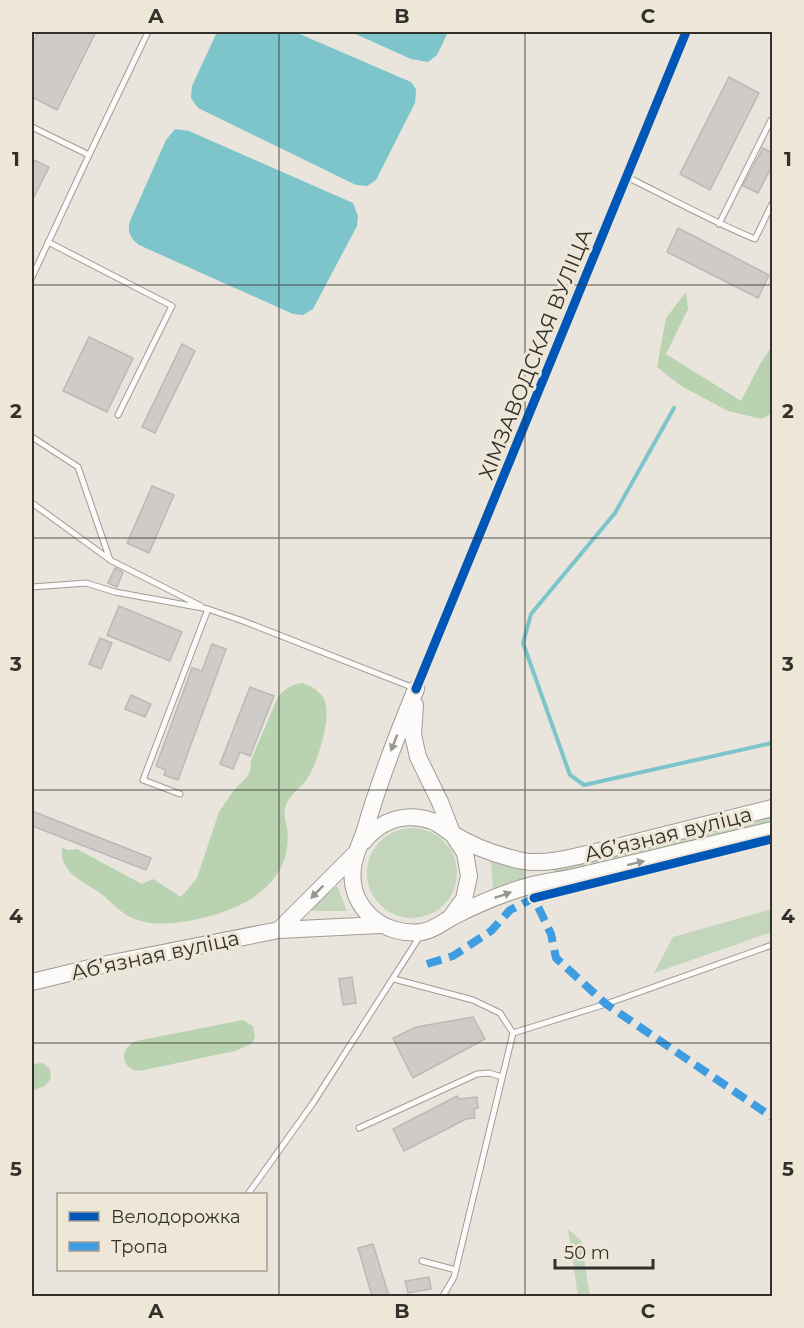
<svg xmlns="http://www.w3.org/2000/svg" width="804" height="1328" font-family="Montserrat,sans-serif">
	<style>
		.green { fill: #c3d6bb }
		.forest { fill: #b9d3b0 }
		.water { fill: #7ec5cb }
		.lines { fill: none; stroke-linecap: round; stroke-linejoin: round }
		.stream { stroke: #7ec5cb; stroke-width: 4 }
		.building { fill: #cfcbc8; stroke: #bdb8b6; stroke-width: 1.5 }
		.service-casing { stroke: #9f9c96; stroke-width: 7 }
		.minor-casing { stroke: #9f9c96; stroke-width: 12 }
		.primary-casing { stroke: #9f9c96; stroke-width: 18 }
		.service { stroke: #fcfbfa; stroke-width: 5 }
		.minor { stroke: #fcfbfa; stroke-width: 10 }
		.primary { stroke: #fcfbfa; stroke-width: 16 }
		.quiet { stroke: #3e9de1; stroke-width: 8; stroke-dasharray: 15 8; stroke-linecap: butt }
		.cycleway-casing { stroke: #eee7d8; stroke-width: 13 }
		.cycleway { stroke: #0057b8; stroke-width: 9 }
		.oneway { fill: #989692 }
		.grid { fill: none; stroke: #33312b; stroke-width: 1.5; stroke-opacity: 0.55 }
		.labels { text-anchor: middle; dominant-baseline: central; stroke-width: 6; stroke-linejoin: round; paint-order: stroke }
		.street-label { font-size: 21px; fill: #33312b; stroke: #eee7d8 }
		.neatline { fill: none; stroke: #33312b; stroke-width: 2 }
		.grid-label { font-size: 20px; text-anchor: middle; font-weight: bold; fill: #33312b }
	</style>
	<rect width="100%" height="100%" fill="#e9e5dd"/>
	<!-- green -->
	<path class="green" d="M772 814V821L744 829 555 873 553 869Z
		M367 873a45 45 0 1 1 90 0a45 45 0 1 1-90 0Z
		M491 862 524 869 525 878 493 890Z
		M337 886 347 911H307Z
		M772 909V932L654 973 673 937Z
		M568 1229 581 1240 590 1296H578Z"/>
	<!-- forest -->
	<path class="forest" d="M686 292 688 309 666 354 741 401 760 364 772 346V413L762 419 728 411 681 386 657 367 666 318Z
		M302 683C311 686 319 690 324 699 333 714 317 767 306 780 300 789 290 794 286 805 283 812 285 820 287 827 289 842 287 858 279 871 273 881 264 890 254 897 230 914 170 930 141 921 125 917 116 907 104 896 87 882 59 875 62 848L68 850 77 849 142 884 153 879 181 897 197 878 219 812 234 790 247 777 250 771 251 760 278 697C285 688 291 685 302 683Z
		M243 1020 253 1026 255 1038 251 1044 235 1051 139 1071C119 1068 120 1048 136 1041Z
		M42 1063 50 1069 51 1078 45 1086 32 1091V1064Z"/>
	<!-- water -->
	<path class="water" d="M217 32H295L411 82 416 89 415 103 376 180 367 186 356 185 198 108 191 98 192 86Z
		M351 32H448L437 55 428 62 411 59Z
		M175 129 189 131 353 203 358 216 357 226 313 309 303 315 293 314 139 245C130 238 127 231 130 221L166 140Z"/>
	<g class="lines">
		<!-- stream -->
		<path class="stream" d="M674 408 615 513 531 614 523 643 570 775 584 785 772 743"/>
	</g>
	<!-- building -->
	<path class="building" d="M38 32H96L57 110 32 97V45Z
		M729 77 759 93 710 190 680 174Z
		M763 148 772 153V166L758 193 743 186Z
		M32 159 49 167 32 201Z
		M678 228 769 275 758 298 667 252Z
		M89 337 133 358 107 412 63 391Z
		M182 344 195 351 155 433 142 427Z
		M152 486 174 495 149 553 127 543Z
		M115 568 123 572 117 587 108 583Z
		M119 606 182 632 170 661 107 635Z
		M100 638 112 643 101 669 89 664Z
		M212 644 226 649 178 780 164 775 166 770 156 766 192 668 202 671Z
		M250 687 274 696 250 756 240 752 233 769 220 764Z
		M131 695 151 704 145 717 125 709Z
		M32 811 151 858 146 870 32 826Z
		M352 977 356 1003 343 1005 339 979Z
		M473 1017 485 1039 413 1078 393 1038 416 1027Z
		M457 1096 459 1099 477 1097 478 1108 474 1109 475 1118 466 1119 404 1151 393 1129Z
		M373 1244 389 1296H372L358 1248Z
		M429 1277 431 1289 408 1293 405 1281Z"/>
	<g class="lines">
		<defs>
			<path id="service" d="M32 127 89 155 32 277
				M89 155 148 32
				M627 177C670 198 711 221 755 239L772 204
				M719 224 771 120 772 121
				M48 242 172 306 118 415
				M32 437 78 467 110 560 201 606
				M32 503 109 559
				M32 587 86 583 115 592 208 609 243 621 414 688
				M180 794 143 780 208 609
				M394 979 473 1000 500 1013 513 1033
				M359 1128 477 1074 489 1073 502 1077
				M248 1194 313 1103 420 936
				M422 1261 456 1270
				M443 1296 454 1277 513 1033 606 1004 772 945"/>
			<path id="minor" d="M416 689 686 32"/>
			<path id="primary" d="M416 689C397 735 379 782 365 830 361 843 354 855 353 868 348 908 384 937 422 932 434 930 443 922 454 916 478 904 503 893 529 886 547 881 565 880 583 875 646 860 709 845 772 830
				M415 705 413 735 418 757 440 802 452 833 465 853 469 876 464 899 451 917
				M363 842C381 820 405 812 432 821 439 823 444 829 451 833 472 846 499 856 523 861 548 866 588 853 613 848 666 835 719 821 772 808
				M279 930 356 853
				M32 982 102 965 279 930 380 925"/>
		</defs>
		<!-- service casing -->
		<use href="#service" class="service-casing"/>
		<!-- minor casing -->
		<use href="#minor" class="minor-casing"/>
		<!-- primary casing -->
		<use href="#primary" class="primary-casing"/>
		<!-- service -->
		<use href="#service" class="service"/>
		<!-- minor -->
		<use href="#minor" class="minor"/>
		<!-- primary -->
		<use href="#primary" class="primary"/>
		<!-- quiet -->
		<path class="quiet" d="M427 964 453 956 491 931 510 910 534 898 551 934 556 958 606 1004 772 1117"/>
		<defs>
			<path id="cycleway" d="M416 689 686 32
				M534 898 772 839"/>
		</defs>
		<!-- cycleway casing -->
		<use href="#cycleway" class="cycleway-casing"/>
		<!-- cycleway -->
		<use href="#cycleway" class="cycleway"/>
	</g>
	<!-- one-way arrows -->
	<defs><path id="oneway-solid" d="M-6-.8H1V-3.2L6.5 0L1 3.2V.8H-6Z" transform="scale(1.5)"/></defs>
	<g class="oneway">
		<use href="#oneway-solid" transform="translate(394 743) rotate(111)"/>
		<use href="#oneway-solid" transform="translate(636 863) rotate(-14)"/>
		<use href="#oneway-solid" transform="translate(317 892) rotate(135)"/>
		<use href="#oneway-solid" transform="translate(503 895) rotate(-19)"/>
	</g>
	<!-- grid -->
	<path class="grid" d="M279 32V1296M525 32V1296M32 285H772M32 538H772M32 790H772M32 1043H772"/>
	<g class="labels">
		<!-- street labels -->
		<g class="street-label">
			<text transform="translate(535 354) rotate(-68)">ХІМЗАВОДСКАЯ ВУЛІЦА</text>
			<text transform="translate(668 834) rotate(-14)">Абʼязная вуліца</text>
			<text transform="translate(155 955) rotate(-12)">Абʼязная вуліца</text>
		</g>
	</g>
	<!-- border -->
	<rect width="804" height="1328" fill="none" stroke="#eee7d8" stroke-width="66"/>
	<!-- legend -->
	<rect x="57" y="1193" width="210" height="78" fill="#eee7d8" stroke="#a39e93" stroke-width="1.5"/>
	<rect x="69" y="1212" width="30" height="9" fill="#0057b8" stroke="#a39e93" stroke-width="1.5"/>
	<text x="111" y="1223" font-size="18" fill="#33312b">Велодорожка</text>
	<rect x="69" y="1242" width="30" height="9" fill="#3e9de1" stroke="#a39e93" stroke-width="1.5"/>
	<text x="111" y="1253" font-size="18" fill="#33312b">Тропа</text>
	<!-- scale -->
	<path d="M555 1259v9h98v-9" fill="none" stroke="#33312b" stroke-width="3"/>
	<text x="564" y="1259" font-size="18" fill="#33312b" stroke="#eee7d8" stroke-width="4.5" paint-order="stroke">50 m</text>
	<rect x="33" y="33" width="738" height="1262" class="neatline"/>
	<g class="grid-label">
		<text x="156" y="23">A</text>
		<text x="402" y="23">B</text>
		<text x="648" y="23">C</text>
		<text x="16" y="166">1</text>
		<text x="788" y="166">1</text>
		<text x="16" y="418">2</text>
		<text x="788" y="418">2</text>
		<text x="16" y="671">3</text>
		<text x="788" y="671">3</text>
		<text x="16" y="923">4</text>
		<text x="788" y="923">4</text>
		<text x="16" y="1176">5</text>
		<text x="788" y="1176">5</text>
		<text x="156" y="1318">A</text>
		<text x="402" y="1318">B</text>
		<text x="648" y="1318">C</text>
	</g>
</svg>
